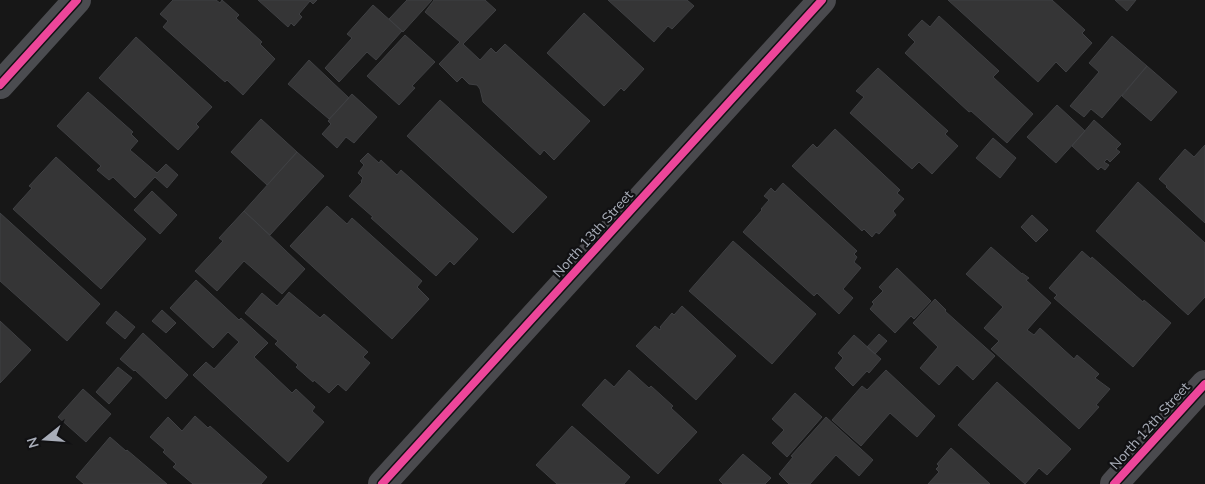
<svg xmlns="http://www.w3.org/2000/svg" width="1205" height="484" font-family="'Nunito Sans',sans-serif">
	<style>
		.building { fill: #353536; stroke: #3f4043 }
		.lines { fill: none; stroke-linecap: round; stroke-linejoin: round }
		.street { stroke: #4b4c50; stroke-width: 28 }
		.secondary { stroke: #4a4a4e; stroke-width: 28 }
		.cycleway-casing { stroke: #111113; stroke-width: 11 }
		.cycleway { stroke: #ed469a; stroke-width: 8 }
		.labels { text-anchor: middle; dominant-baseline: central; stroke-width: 4.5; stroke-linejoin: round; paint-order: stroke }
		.street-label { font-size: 14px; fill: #a8adb8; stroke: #111113 }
	</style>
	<rect width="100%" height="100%" fill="#171717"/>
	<!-- building -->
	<path class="building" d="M173 0H216L220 3 222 0 239 15 236 18 262 42 260 44 275 59 243 95 227 80 225 82 163 27 168 21 160 14Z
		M258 0H317L313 4 310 1 299 14 302 17 294 26 291 23 288 27Z
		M407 0H432L403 32 389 19Z
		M434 0H485L496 10 463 44 480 60 491 48 496 53 505 44 590 121 554 160 544 150 540 155 483 102 480 89 477 85 469 84 462 77 457 82 439 64 460 42 425 12Z
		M608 0H687L694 6 672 29 668 26 654 42Z
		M948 0H1052L1085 30 1082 33 1092 43 1066 72 1056 62 1038 82Z
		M1115 0H1136L1127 11Z
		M373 5 402 31 376 60 367 52 339 82 325 68 352 38 347 34Z
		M584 13 644 69 624 91 621 88 604 106 547 53Z
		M939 16 999 71 993 77 1033 114 1007 143 971 111 969 112 905 53 915 42 908 35 922 20 930 27Z
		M405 35 435 62 412 86 415 88 399 105 367 76Z
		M1112 36 1147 66 1102 118 1091 109 1084 117 1070 106 1099 72 1089 63Z
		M136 37 212 107 196 124 199 127 178 150 99 78Z
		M309 60 349 98 329 119 288 84Z
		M1147 66 1177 92 1151 121 1122 96Z
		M878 68 948 131 945 134 958 146 932 174 919 162 912 169 850 113 864 97 856 91Z
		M88 92 133 132 131 134 138 141 130 150 157 173 166 164 178 175 167 188 155 177 135 198 113 177 109 180 97 170 101 166 57 126Z
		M352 94 377 117 354 143 346 137 337 148 322 134 331 124 328 121Z
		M440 100 547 197 513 233 407 136Z
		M1057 105 1085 131 1056 163 1027 137Z
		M261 119 297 152 267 185 231 152Z
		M1094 120 1121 144 1116 149 1120 152 1110 162 1107 159 1104 162 1109 165 1105 170 1101 167 1098 170 1072 146Z
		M835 129 900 190 897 193 904 199 893 211 896 215 879 234 876 232 872 237 864 229 862 231 792 166 813 144 817 148Z
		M993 138 1016 158 1000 178 976 158Z
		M1205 145V223L1166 187 1167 186 1159 179 1185 149 1194 157Z
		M297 152 324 176 270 235 244 211Z
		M368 153 379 163 381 160 397 175 401 170 478 239 454 265 450 261 436 276 371 218 373 217 349 196 362 182 361 181 363 178 358 173 364 165 360 161Z
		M56 157 146 239 101 289 13 209 32 188 29 186Z
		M1138 182 1205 243V297L1188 315 1096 231Z
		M783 183 857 251 854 254 857 257 854 262 861 268 843 289 853 298 839 314 817 293 814 296 743 232 762 210 761 209 769 200 764 196 771 188 775 192Z
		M152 191 177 215 160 234 134 210Z
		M327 206 347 224 352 218 422 281 417 287 429 299 392 339 290 246Z
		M244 211 305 269 282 294 244 261 217 291 195 271 223 241 219 238Z
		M0 213 100 304 67 341 0 281Z
		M1032 215 1048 230 1036 242 1021 227Z
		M733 241 816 314 772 364 689 291Z
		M991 247 1022 274V273L1029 278 1026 280 1051 303 1027 330 1034 335 1040 328 1074 359 1077 355 1099 374 1095 378 1110 389 1096 405 1099 407 1079 429 991 349 999 341 984 328 1003 307 966 274Z
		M1082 251 1091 259 1092 257 1143 302 1144 300 1171 323 1133 367 1054 298 1057 295 1049 288Z
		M897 268 931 301 914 319 911 316 895 333 870 309 874 304 872 302 883 291 879 287Z
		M196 280 239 320 241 318 268 343 254 357 292 393 296 389 315 407 312 411 324 422 288 462 193 375 206 362 214 369 239 342 228 332 213 348 170 308Z
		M289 292 320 318 324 314 368 352 363 357 370 363 346 391 338 384 329 393 314 380 313 382 296 367 298 365 275 344 278 341 245 313 262 293 277 306Z
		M935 299 946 310 945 311 995 356 973 380 957 365 939 385 920 368 938 347 913 323Z
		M682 306 736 356 696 400 636 346 655 326 660 330 661 328 660 327 672 313 674 315Z
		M162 310 176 323 166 333 152 321Z
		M116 311 135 327 125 339 106 323Z
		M0 321 31 350 0 383Z
		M143 333 188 375 166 399 135 370 134 371 120 359Z
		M879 334 887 341 875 354 867 347Z
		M854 335 881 359 869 373 867 371 853 386 835 368 843 358 838 353Z
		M118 367 132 378 109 404 96 392Z
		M629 370 649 388 651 386 673 406 671 408 697 432 658 474 582 405 605 379 614 387Z
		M886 370 935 416 917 437 890 413 861 446 832 420 862 386 867 390Z
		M997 382 1071 449 1047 475 1039 468 1025 484 958 425Z
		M83 389 111 414 86 442 58 417Z
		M795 393 822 417 787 457 772 443 784 430 772 419Z
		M195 416 208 428 210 426 267 477 261 484H193L173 467 176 464 163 452 165 450 150 437 168 417 182 431Z
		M826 417 873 460 859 476 836 455 810 484H789L779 474 793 457 791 456Z
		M572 426 630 477 624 484H557L536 465Z
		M110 437 126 451 127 450 167 484H84L76 477Z
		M951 448 990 484H928L939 472 936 469 939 466 937 464Z
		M743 454 771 478 765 484H723L719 480Z"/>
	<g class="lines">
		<!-- street -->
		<path class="street" d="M0 85 77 0"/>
		<!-- secondary -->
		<path class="secondary" d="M382 484 822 0
			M1114 484 1205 384"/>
		<defs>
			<path id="cycleway" d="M0 85 77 0
				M382 484 822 0
				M1114 484 1205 384"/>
		</defs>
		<!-- cycleway casing -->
		<use href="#cycleway" class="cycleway-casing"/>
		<!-- cycleway -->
		<use href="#cycleway" class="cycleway"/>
	</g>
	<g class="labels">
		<!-- street labels -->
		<g class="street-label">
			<text transform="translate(593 234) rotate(-48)">North 13th Street</text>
			<text transform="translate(1150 426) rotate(-48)">North 12th Street</text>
		</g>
	</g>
	<!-- north arrow -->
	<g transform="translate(45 439) rotate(253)" stroke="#111113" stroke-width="4" paint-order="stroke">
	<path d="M0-4L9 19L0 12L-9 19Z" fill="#a8adb8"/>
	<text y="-8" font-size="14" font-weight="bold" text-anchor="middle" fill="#a8adb8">N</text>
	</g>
</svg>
